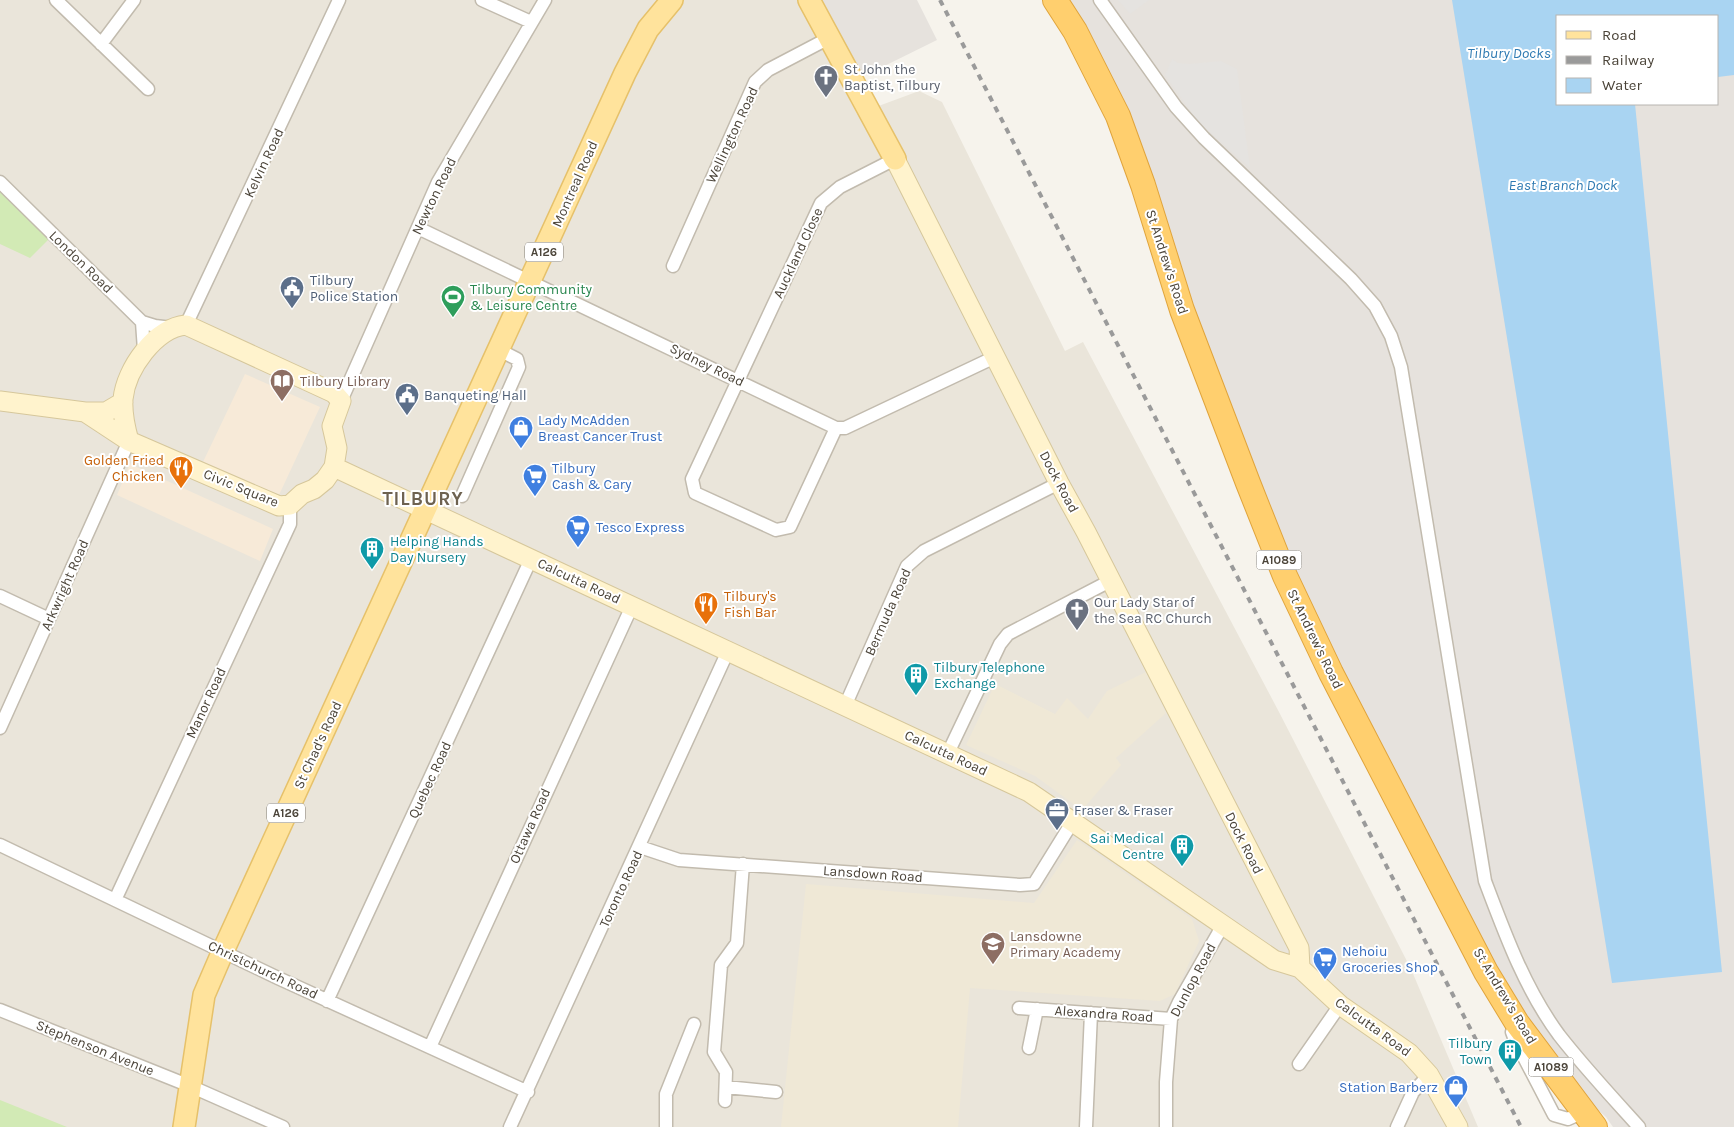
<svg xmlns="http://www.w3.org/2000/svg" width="1734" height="1127" font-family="Karla,sans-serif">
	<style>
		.residential { fill: #eae5da }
		.commercial { fill: #f7ead8 }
		.industrial { fill: #e6e2dd; fill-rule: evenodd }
		.education { fill: #efe8d6 }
		.green { fill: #d2eab5 }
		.parking { fill: #e5e3e0 }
		.water { fill: #a9d4f2 }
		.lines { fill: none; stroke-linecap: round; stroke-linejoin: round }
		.street-casing { stroke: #c2bbae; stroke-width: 15 }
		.secondary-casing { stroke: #d6c79b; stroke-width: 21 }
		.primary-casing { stroke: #e6c16a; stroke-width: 24 }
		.highway-casing { stroke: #e0a43c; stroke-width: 26 }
		.street { stroke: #fff; stroke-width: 12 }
		.secondary { stroke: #fff3cd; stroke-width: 19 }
		.primary { stroke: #ffe39c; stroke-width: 21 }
		.highway { stroke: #ffcf6e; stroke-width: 24 }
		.rail { stroke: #9a9a9a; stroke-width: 4; stroke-dasharray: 6 6; stroke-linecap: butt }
		.labels { text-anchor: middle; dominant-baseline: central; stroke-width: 4; stroke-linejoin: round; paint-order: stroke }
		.shield { fill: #fff; stroke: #817c74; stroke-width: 1 }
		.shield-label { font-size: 12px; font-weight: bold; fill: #4b4439 }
		.worship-label { font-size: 14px; fill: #5b616d; stroke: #fff; text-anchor: start }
		.street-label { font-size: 14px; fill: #4b4439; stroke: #fff }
		.service-label { font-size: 14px; fill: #4e5e75; stroke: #fff; text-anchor: start }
		.leisure-label { font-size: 14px; fill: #27864d; stroke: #fff; text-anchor: start }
		.education-label { font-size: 14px; fill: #785e54; stroke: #fff; text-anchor: start }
		.shop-label { font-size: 14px; fill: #366cbe; stroke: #fff; text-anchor: start }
		.food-label { font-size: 14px; fill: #c56008; stroke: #fff; text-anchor: end }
		.culture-label { font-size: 14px; fill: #0d838f; stroke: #fff; text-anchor: start }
		.water-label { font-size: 15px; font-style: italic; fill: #2e7ab2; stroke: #fff }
		.district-label { font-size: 19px; font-weight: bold; letter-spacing: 1px; fill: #6e6250; stroke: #fff }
	</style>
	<rect width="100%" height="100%" fill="#f6f3ec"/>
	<!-- residential -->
	<path class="residential" d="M0 0H797L857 114 919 91 942 102 1065 351 1083 342 1279 712 1411 969 1478 1127H0Z"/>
	<!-- commercial -->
	<path class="commercial" d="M245 374 320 407 279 495 203 462Z
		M130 464 273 529 260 561 117 495Z"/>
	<!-- industrial -->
	<path class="industrial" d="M811 0H917L937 40 854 81Z
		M1066 0H1734V1127H1613L1606 1117 1587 1100 1525 1015 1500 975 1360 705 1313 610 1273 519ZM1558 16H1718V104H1558Z"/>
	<!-- education -->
	<path class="education" d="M1146 672 1166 713 1116 758 1121 765 1082 810 1035 776 966 745 995 684 1055 714 1067 698 1088 719 1107 691Z
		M1077 840 1192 919 1199 941 1175 994 1160 1001 970 988 958 1127H781L806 884 1034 903Z"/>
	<!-- green -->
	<path class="green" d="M0 190 49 239 30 258 0 244Z
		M0 1100 67 1127H0Z"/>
	<!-- parking -->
	<path class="parking" d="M1118 0H1149L1130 14Z
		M1172 59 1178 63 1190 64 1221 61 1237 69 1250 168 1198 122 1165 75Z"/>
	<!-- water -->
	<path class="water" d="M1452 0H1734V75L1718 77V16H1558V104H1635L1722 972 1612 983Z"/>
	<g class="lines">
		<defs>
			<path id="street" d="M56 0 148 89
				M482 0 531 22
				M1100 0 1176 107 1204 138 1351 279 1375 306 1391 336 1401 367 1485 881C1505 934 1525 989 1559 1035 1584 1067 1612 1097 1639 1127
				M101 44 134 0
				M0 182 142 322 144 350
				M418 228 836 428H845L995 357
				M673 266 755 82 768 70 829 38
				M142 322 155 326 172 328
				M186 325 339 0
				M341 401 438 182 545 0
				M836 428 790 527 776 530 695 493 692 479 821 203 840 187 895 159
				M462 496 519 367 517 359 499 350
				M0 596 49 619
				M845 706 907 566 924 551 1059 483
				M0 728 129 441
				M948 753 1000 644 1008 634 1110 581
				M0 845 278 978 528 1092
				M640 847 679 860 1020 885 1034 884 1073 821
				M115 900 290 524V505
				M327 1001 531 559
				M1019 1008 1171 1019
				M0 1010 190 1086 283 1127
				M1515 1025 1512 1032 1515 1040 1554 1115 1568 1119 1584 1112
				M430 1047 632 606
				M1029 1048 1037 1009
				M1299 1064 1340 1005
				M726 1087 776 1092
				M725 1101 726 1072 714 1052 721 965 737 943 743 864
				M510 1127 728 651
				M666 1127V1094L694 1024
				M1086 1127 1091 1013
				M1166 1127V1082L1171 1019 1179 1002 1223 925
				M1397 1127 1413 1092 1429 1075"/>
			<path id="secondary" d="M895 159 1059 483 1086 532 1299 948 1300 968
				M0 401 85 412H106L123 402
				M85 412 129 441 279 506 290 505 302 494 314 489 325 480 334 467 337 448 332 426 341 401 334 393 186 325C155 328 126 369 123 399 122 414 125 427 129 441
				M334 467 1029 792 1274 960 1300 968 1340 1005 1409 1053 1429 1075 1458 1127"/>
			<path id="primary" d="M809 0 895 159
				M184 1127 204 995 223 951 625 73 648 29 672 0"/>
			<path id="highway" d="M1055 0 1075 31 1118 116 1143 185 1182 310 1248 483 1285 576 1331 673 1486 972 1517 1023 1595 1127"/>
		</defs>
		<!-- street casing -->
		<use href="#street" class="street-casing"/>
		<!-- secondary casing -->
		<use href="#secondary" class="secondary-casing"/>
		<!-- primary casing -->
		<use href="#primary" class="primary-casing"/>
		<!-- highway casing -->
		<use href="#highway" class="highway-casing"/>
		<!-- street -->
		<use href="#street" class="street"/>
		<!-- secondary -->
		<use href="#secondary" class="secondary"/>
		<!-- primary -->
		<use href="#primary" class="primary"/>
		<!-- highway -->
		<use href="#highway" class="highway"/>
		<!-- rail -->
		<path class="rail" d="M940 0 1521 1127"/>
	</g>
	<!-- icons -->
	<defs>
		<symbol id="church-pin" viewBox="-11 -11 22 30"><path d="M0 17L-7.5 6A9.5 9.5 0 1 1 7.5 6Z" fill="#6b7280" stroke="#fff"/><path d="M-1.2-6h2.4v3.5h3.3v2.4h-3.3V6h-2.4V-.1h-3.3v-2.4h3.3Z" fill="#fff"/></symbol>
		<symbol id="civic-pin" viewBox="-11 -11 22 30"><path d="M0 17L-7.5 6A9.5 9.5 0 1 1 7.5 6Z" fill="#5c6f8a" stroke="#fff"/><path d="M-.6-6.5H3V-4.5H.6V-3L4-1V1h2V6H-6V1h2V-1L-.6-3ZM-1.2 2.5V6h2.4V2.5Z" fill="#fff"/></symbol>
		<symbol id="stadium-pin" viewBox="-11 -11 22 30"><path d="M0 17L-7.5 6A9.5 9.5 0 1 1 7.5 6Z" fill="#2e9e5b" stroke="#fff"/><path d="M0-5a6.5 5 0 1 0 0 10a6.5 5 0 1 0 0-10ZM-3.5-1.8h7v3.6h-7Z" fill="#fff"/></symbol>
		<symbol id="library-pin" viewBox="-11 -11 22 30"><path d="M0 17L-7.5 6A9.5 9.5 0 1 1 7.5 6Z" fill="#8d6e63" stroke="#fff"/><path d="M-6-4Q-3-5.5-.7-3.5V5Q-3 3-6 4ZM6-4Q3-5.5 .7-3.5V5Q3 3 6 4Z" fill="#fff"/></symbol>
		<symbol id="shop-pin" viewBox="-11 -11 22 30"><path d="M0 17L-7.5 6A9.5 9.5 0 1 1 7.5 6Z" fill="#3f7fe0" stroke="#fff"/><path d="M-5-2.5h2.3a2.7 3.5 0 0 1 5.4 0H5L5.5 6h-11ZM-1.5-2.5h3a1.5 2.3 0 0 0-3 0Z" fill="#fff"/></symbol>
		<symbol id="restaurant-pin" viewBox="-11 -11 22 30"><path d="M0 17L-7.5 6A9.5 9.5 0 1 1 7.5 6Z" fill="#e8710a" stroke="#fff"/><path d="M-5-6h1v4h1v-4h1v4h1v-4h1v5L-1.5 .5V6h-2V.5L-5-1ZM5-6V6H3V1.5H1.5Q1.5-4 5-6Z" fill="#fff"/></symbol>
		<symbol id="supermarket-pin" viewBox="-11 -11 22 30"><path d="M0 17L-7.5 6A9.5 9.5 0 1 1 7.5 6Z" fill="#3f7fe0" stroke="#fff"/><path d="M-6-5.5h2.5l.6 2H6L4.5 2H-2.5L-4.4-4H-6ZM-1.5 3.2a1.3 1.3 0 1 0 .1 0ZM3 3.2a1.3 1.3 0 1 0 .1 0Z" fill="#fff"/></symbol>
		<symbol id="building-pin" viewBox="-11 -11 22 30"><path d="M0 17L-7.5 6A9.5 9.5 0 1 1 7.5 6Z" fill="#0f9aa8" stroke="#fff"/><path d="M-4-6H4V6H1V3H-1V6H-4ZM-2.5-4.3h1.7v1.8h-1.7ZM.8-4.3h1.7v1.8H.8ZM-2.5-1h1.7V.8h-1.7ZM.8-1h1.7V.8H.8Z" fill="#fff"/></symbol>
		<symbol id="office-pin" viewBox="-11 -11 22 30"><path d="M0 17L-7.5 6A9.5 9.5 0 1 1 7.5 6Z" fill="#5c6f8a" stroke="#fff"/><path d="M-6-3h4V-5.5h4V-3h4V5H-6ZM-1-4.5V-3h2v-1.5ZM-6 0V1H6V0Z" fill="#fff"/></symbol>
		<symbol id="school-pin" viewBox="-11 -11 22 30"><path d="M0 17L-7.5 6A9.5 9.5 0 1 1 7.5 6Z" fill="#8d6e63" stroke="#fff"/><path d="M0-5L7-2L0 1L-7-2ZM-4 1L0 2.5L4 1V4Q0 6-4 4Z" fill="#fff"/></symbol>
	</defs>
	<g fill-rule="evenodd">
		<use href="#church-pin" x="812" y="63" width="28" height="38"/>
		<use href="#civic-pin" x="278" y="274" width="28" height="38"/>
		<use href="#stadium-pin" x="439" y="283" width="28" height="38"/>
		<use href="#library-pin" x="268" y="367" width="28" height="38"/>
		<use href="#civic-pin" x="393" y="381" width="28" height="38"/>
		<use href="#shop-pin" x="507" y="414" width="28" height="38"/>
		<use href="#restaurant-pin" x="167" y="454" width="28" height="38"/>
		<use href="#supermarket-pin" x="521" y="462" width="28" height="38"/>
		<use href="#supermarket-pin" x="564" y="513" width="28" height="38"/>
		<use href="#building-pin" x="358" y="535" width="28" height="38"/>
		<use href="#restaurant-pin" x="692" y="590" width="28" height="38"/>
		<use href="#church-pin" x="1063" y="596" width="28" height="38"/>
		<use href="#building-pin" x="902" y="661" width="28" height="38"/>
		<use href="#office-pin" x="1043" y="796" width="28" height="38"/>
		<use href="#building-pin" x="1168" y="832" width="28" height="38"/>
		<use href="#school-pin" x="979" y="930" width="28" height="38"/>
		<use href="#supermarket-pin" x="1311" y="945" width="28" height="38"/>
		<use href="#building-pin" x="1496" y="1037" width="28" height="38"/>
		<use href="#shop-pin" x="1442" y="1073" width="28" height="38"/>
	</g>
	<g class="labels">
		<!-- shield labels -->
		<g class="shield">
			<rect x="525" y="242.5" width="38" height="19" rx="4"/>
			<rect x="1256.5" y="550.5" width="45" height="19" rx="4"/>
			<rect x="267" y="803.5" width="38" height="19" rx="4"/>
			<rect x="1528.5" y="1057.5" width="45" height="19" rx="4"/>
		</g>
		<g class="shield-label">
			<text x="544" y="252">A126</text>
			<text x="1279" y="560">A1089</text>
			<text x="286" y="813">A126</text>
			<text x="1551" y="1067">A1089</text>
		</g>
		<!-- worship labels -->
		<g class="worship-label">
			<text x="844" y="69">St John the<tspan x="844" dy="16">Baptist, Tilbury</tspan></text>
			<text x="1094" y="602">Our Lady Star of<tspan x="1094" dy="16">the Sea RC Church</tspan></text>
		</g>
		<!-- street labels -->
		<g class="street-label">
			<text transform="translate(732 135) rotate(-65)">Wellington Road</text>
			<text transform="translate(264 163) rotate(-65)">Kelvin Road</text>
			<text transform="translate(575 184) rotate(-66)">Montreal Road</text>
			<text transform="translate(434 196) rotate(-64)">Newton Road</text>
			<text transform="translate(798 253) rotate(-65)">Auckland Close</text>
			<text transform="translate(81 262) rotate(44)">London Road</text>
			<text transform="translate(1167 262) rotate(72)">St Andrew's Road</text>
			<text transform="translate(707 365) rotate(26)">Sydney Road</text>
			<text transform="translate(1059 482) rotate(62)">Dock Road</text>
			<text transform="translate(241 488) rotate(22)">Civic Square</text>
			<text transform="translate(579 581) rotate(25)">Calcutta Road</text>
			<text transform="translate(65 585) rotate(-66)">Arkwright Road</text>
			<text transform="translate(888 612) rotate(-66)">Bermuda Road</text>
			<text transform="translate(1315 639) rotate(64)">St Andrew's Road</text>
			<text transform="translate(206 703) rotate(-65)">Manor Road</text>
			<text transform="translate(318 745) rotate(-65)">St Chad's Road</text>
			<text transform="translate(946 753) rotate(25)">Calcutta Road</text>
			<text transform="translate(430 780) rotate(-65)">Quebec Road</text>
			<text transform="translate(530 826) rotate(-66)">Ottawa Road</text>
			<text transform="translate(1244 843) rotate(63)">Dock Road</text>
			<text transform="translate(873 874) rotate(4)">Lansdown Road</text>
			<text transform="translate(621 889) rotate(-65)">Toronto Road</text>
			<text transform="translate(263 970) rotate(25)">Christchurch Road</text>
			<text transform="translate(1193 980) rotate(-62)">Dunlop Road</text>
			<text transform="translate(1505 996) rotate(59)">St Andrew's Road</text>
			<text transform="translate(1104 1014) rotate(4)">Alexandra Road</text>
			<text transform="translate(1373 1027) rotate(36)">Calcutta Road</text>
			<text transform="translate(95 1048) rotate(22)">Stephenson Avenue</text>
		</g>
		<!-- service labels -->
		<g class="service-label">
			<text x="310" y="280">Tilbury<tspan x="310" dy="16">Police Station</tspan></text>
			<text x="424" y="395">Banqueting Hall</text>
			<text x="1074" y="810">Fraser &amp; Fraser</text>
		</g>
		<!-- leisure labels -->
		<g class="leisure-label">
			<text x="470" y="289">Tilbury Community<tspan x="470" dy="16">&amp; Leisure Centre</tspan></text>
		</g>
		<!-- education labels -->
		<g class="education-label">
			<text x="300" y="381">Tilbury Library</text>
			<text x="1010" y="936">Lansdowne<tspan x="1010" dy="16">Primary Academy</tspan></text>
		</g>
		<!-- shop labels -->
		<g class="shop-label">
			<text x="538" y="420">Lady McAdden<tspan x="538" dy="16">Breast Cancer Trust</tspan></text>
			<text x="552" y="468">Tilbury<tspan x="552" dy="16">Cash &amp; Cary</tspan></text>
			<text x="596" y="527">Tesco Express</text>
			<text x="1342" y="951">Nehoiu<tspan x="1342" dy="16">Groceries Shop</tspan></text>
			<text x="1438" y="1087" text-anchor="end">Station Barberz</text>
		</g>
		<!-- food labels -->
		<g class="food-label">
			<text x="164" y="460">Golden Fried<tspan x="164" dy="16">Chicken</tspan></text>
			<text x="724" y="596" text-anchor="start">Tilbury's<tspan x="724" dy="16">Fish Bar</tspan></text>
		</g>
		<!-- culture labels -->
		<g class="culture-label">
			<text x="390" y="541">Helping Hands<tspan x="390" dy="16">Day Nursery</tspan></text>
			<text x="934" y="667">Tilbury Telephone<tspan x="934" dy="16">Exchange</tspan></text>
			<text x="1164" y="838" text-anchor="end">Sai Medical<tspan x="1164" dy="16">Centre</tspan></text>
			<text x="1492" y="1043" text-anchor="end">Tilbury<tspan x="1492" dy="16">Town</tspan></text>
		</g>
		<!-- water labels -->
		<g class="water-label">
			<text x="1509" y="53">Tilbury Docks</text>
			<text x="1563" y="185">East Branch Dock</text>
		</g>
		<!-- district labels -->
		<g class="district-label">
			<text x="423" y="499">TILBURY</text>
		</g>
	</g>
	<!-- legend -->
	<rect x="1556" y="15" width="162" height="90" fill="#ffffff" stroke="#b7b4b0"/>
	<rect x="1566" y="31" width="25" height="8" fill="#ffe39c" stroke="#b7b4b0"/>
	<text x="1602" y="40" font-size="15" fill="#4b4439">Road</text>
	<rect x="1566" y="56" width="25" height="8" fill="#9a9a9a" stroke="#b7b4b0"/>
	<text x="1602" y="65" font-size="15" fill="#4b4439">Railway</text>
	<rect x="1566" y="78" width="25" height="15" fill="#a9d4f2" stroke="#b7b4b0"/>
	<text x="1602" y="90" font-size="15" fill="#4b4439">Water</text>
</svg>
